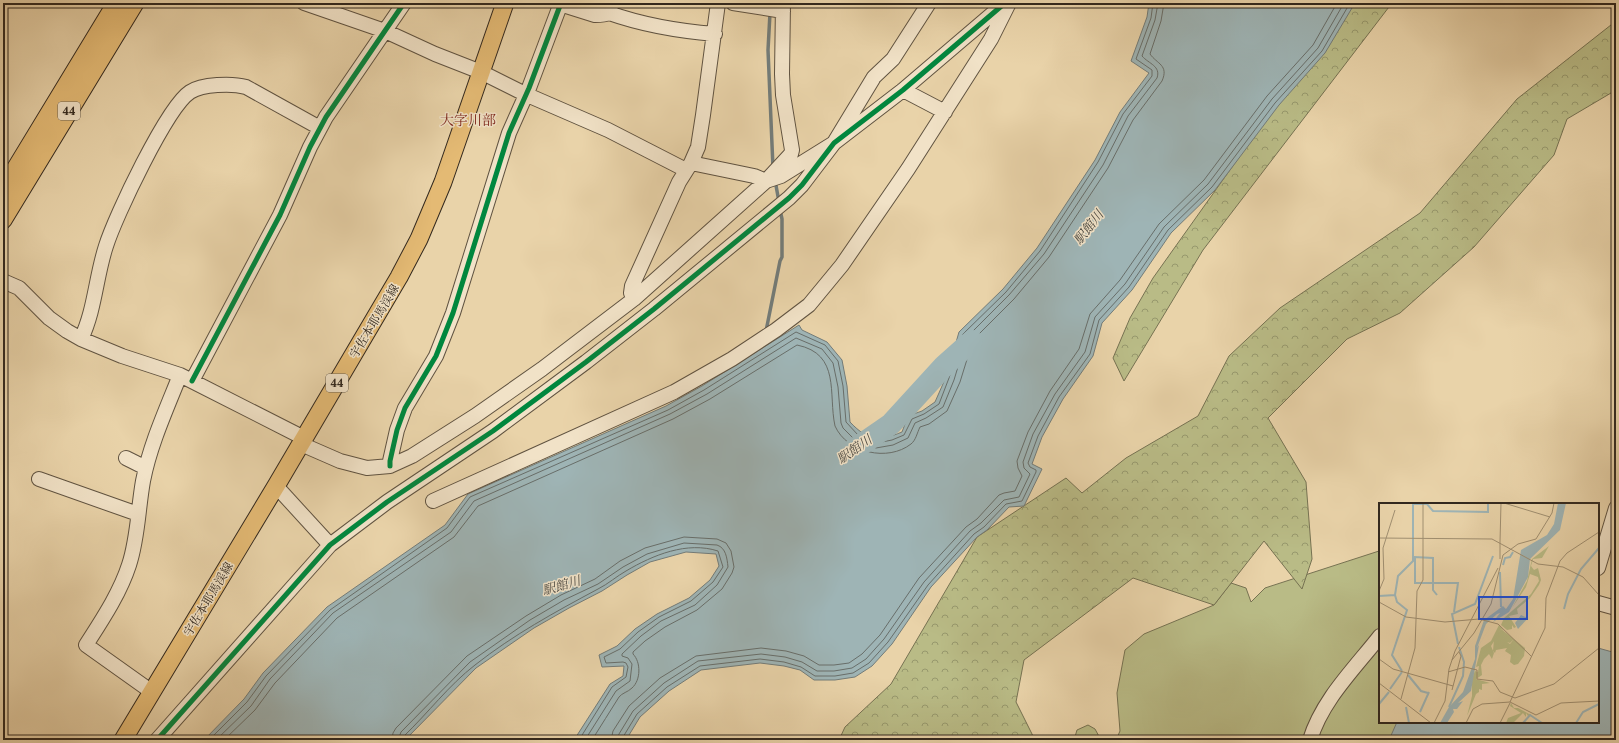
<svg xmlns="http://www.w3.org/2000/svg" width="1619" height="743" font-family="'Libre Caslon Text','Noto Serif JP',serif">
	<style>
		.green { fill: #b9bb86; stroke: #767252 }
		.forest { fill: url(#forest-crowns); stroke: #767252 }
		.water { fill: #9eb4b5; stroke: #737c79 }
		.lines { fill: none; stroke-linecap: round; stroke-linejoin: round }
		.shore { stroke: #686e6a; stroke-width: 1 }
		.stream { stroke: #737c79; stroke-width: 3.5 }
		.river { stroke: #9eb4b5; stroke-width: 22 }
		.minor-casing { stroke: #605341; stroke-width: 16 }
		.major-casing { stroke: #32281e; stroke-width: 19 }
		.minor { stroke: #f1e2c7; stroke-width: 14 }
		.major { stroke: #e4ba74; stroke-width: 17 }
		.cycleway-casing { stroke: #f1e2c7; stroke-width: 8 }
		.cycleway { stroke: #00873e; stroke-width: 5 }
		.labels { text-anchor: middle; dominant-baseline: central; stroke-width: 3; stroke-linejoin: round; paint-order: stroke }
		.shield { fill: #f1e2c7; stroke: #6b6051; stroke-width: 1 }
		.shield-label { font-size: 11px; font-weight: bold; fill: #32281e }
		.street-label { font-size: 12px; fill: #32281e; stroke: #f1e2c7 }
		.water-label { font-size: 13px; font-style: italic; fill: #4d4b44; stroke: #f1e2c7 }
		.quarter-label { font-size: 14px; fill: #7a1f14; stroke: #f1e2c7 }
		.inset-river { fill: none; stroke: #9eb4b5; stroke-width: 2 }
		.inset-road { fill: none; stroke: #a08f71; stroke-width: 1 }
		.view { fill: #1d4ed8; fill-opacity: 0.15; stroke: #1d4ed8; stroke-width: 2 }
		.inset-edge { fill: none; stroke: #32281e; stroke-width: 2 }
	</style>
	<defs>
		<pattern id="forest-crowns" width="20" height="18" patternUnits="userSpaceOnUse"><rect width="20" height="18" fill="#b9bb86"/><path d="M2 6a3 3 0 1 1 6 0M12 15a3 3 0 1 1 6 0" fill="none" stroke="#97986d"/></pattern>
	</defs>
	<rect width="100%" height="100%" fill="#e9d3a9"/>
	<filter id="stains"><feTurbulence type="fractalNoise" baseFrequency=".005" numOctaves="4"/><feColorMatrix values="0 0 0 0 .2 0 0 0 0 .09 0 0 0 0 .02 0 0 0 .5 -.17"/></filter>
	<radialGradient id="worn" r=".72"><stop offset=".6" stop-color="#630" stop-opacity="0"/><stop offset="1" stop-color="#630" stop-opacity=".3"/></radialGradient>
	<!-- green -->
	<path class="green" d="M1379 551 1380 553V722H1413L1405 740H1116L1120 731 1117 693 1125 650 1144 634 1214 605 1231 583 1246 588 1251 602 1265 588Z
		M1088 725 1095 729 1101 740H1074L1077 730Z"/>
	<!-- forest -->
	<path class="forest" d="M1355 3H1392L1203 250 1124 381 1113 358 1130 318 1153 278 1242 153Z
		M1616 21V86L1611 93 1567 119 1554 155 1474 247 1400 313 1347 339 1268 418 1306 482 1312 559 1302 589 1264 541 1214 605 1133 578 1024 660 1016 702 1033 736V740H839L845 727 891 684 977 537 1066 478 1082 493 1126 458 1198 416 1229 356 1280 308 1420 213 1517 99Z"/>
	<!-- water -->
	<path class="water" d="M1149 3H1355L1325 53 1279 105 1215 190 1171 233 1132 290 1102 323 1093 356 1063 399 1042 437 1032 464 1042 469 1024 506 1009 507 987 530 977 537 931 587 892 644 872 666 855 677 835 680H814L800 670 784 666 760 663 701 670 669 691 640 717 626 740H574L610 684 623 676 624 666 602 667 599 655 617 646 635 629 657 614 689 598 710 580 719 566 716 554 686 552 650 562 627 575 602 591 569 608 534 628 476 668 405 740H204L244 699 263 673 327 607 445 525 468 494 666 406 702 386 799 325 802 330 827 342 842 360 847 386 850 422C867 440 878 442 902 432L908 416 922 411 935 402 946 377 959 332 1003 289 1037 248 1095 160 1120 112 1149 73 1131 61 1147 17Z
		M1598 648 1616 653V740H1389L1397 722H1598Z"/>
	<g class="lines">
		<!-- shore -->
		<path class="shore" d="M209 740 247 702 266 676 330 610 447 528 470 497 668 410 704 390 796 332 825 345 838 361 843 386 846 422 858 435 877 443 892 440 904 435 912 419 924 414 939 404 949 378 963 334 1006 292 1040 251 1098 162 1123 114 1152 76V70L1136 59 1151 18 1153 3
			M216 740 251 706 270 679 333 613 451 532 474 501 670 414 707 394 796 338 822 349 833 363 838 387 841 423 843 428 855 440 876 448 893 445 908 438 915 423 926 418 943 407 954 380 967 337 1009 295 1044 254 1103 165 1128 116 1157 78C1161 66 1149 64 1142 56L1155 20 1158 3
			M224 740 255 710 275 683 337 618 454 537 478 506 673 419 710 399 797 345C841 354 828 394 835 426 847 453 888 462 911 444 916 440 917 433 920 427L929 424 947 411 960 382 973 340 1014 299 1049 257 1108 168 1133 120 1162 81C1169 65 1157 64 1150 54L1161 21 1164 3
			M392 740 393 733 396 728 467 656 526 616 561 595 595 579 620 561 645 548 684 537 717 539 726 543 731 551 734 567 732 573 722 589 697 610 665 627 645 641 633 652V654C641 662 641 680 632 688 628 692 622 693 619 697 610 711 601 726 592 740
			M398 740 401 732 470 662 530 620 564 600 598 584 623 567 647 554 684 543 717 545C726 548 727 558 728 567L717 585 695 605 661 621 641 636 622 654V656L628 658 632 664 630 681 616 691 585 740
			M403 740 404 736C428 713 449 685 475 665 513 635 555 612 598 589 608 584 617 576 626 571 653 555 687 541 718 551L723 567 713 582 691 601 659 617 638 632 620 649 604 657 606 663 623 662 626 663 628 667 626 677 612 687 579 740
			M611 740 613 731 629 706 660 678 696 656 761 648 786 651 804 656 819 665H834L849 663 862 654 880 635 919 578 966 527 977 519 999 495 1004 493 1015 491 1022 476 1018 468 1017 461 1028 432 1050 391 1079 349 1090 314 1120 280 1159 224 1204 180 1267 96 1313 45 1337 3
			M617 740 619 734 633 711 664 683 698 661 761 654 785 657 802 662 817 671H834L852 668 866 659 884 639 924 582 970 531 981 523 1004 500 1019 497 1030 474 1024 468 1023 462 1033 434 1055 394 1085 352 1095 317 1125 284 1164 227 1208 184 1272 99 1318 48 1344 3
			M622 740 623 737 637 714 667 687 700 666 760 659 784 662 801 667 815 676H835L853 673 869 663 888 642 928 585 974 534 984 527 1006 504 1022 501 1036 472V470L1030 467 1028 463 1038 436 1059 397 1090 354 1099 320 1129 287 1168 230 1212 187 1275 103 1322 51 1350 3"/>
		<!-- stream -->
		<path class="stream" d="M770 13 768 50 773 168
			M775 180 779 202
			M766 331 780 261 782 257V219L780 210"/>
		<!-- river -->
		<path class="river" d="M849 453 891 424 944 366 972 341"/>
		<defs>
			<path id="minor" d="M304 3 385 31 435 54 481 72 525 94 608 130 686 170
				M733 3 783 11
				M560 4 595 15C607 15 609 15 612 3
				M609 13C643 25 678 31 715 34
				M903 90 945 112
				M691 163 698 147 703 115 718 3
				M3 281 19 288 49 318 67 331 81 339 122 356 180 375 304 438
				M634 299 631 293 632 286 679 182 691 163 754 176 766 181 781 176 834 143 874 77 893 59 929 3
				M81 339C95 310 96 276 106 246 115 217 167 107 190 92 202 84 232 83 246 87L320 128
				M192 381 280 215 310 147 326 117 404 3
				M301 444 340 461 367 468 390 466 412 456 475 416 542 369 634 299 766 181 791 154 792 150 783 95 782 74 783 3
				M126 458 146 468
				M390 466V461L397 430 405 408 436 356 453 313 509 133 529 88 561 3
				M39 479 138 514
				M276 486 330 545
				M433 501 674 392 732 359 776 330 809 305 842 265 908 169 991 39 1009 3
				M1598 568 1616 508
				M1598 603 1616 608
				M152 692 86 645C102 620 120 593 129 565 138 538 138 509 143 481 150 445 166 410 180 375
				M157 740 330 545 387 502 493 431 586 362 654 309 789 198 802 185 834 143 903 90 1005 3
				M1310 740C1322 700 1355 668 1380 636"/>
			<path id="major" d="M3 189 116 3
				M3 220 135 3
				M123 740 276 486 399 277 419 239 443 182 505 3"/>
		</defs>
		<!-- minor casing -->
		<use href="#minor" class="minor-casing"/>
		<!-- major casing -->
		<use href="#major" class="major-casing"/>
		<!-- minor -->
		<use href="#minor" class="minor"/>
		<!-- major -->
		<use href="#major" class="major"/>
		<defs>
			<path id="cycleway" d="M192 381 280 215 310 147 326 117 404 3
				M390 466V461L397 430 405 408 436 356 453 313 509 133 529 88 561 3
				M157 740 330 545 387 502 493 431 586 362 654 309 789 198 802 185 834 143 903 90 1005 3"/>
		</defs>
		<!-- cycleway casing -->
		<use href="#cycleway" class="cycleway-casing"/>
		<!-- cycleway -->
		<use href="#cycleway" class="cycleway"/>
	</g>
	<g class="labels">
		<!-- shield labels -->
		<g class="shield">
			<rect x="58" y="102" width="22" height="18" rx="3"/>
			<rect x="326" y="374" width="22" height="18" rx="3"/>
		</g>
		<g class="shield-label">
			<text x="69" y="111">44</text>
			<text x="337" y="383">44</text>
		</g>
		<!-- street labels -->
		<g class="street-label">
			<text transform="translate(374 321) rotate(-59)">宇佐本耶馬渓線</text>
			<text transform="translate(208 599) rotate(-59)">宇佐本耶馬渓線</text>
		</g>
		<!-- water labels -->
		<g class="water-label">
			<text transform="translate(1088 227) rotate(-52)">駅館川</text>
			<text transform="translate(854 449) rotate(-35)">駅館川</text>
			<text transform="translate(561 585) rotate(-16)">駅館川</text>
		</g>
		<!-- quarter labels -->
		<g class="quarter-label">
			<text x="468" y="120">大字川部</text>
		</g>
	</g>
	<!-- overview -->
	<g transform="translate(1379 503)">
		<rect width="220" height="220" fill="#e9d3a9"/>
		<path d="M122 126 135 136 131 140 128 139 131 141 135 136 146 145 145 153 139 161 135 162 131 159 132 152 126 148 128 145 117 147 116 150 114 148 115 136Z" fill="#b9bb86"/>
		<path d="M170 43 163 55 154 56 152 63 155 67 159 65 162 77 160 82 151 95 138 106 139 111 130 113 137 124 135 125 133 122V126L128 127 122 122 125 115 152 91 160 78 159 74 151 71 147 84 133 105 148 78 153 56ZM120 122 125 128 122 126 119 132 122 133 119 132 112 143 115 150 113 156 110 151 105 156 102 162 103 172 97 176 111 180 103 181V187L100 186V189L97 191 88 213 93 193V176L96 168 99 169 100 163 97 164 102 145 112 138ZM132 200 135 205H139L152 212 149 213 147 210V214L144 210 134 220H127L129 215 142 210 131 203Z" fill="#b9bb86"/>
		<path d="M179 0H187L181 27 151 56 149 74 130 109 114 119 121 110 118 111 107 121 98 145 114 120 100 142 92 188 79 200 84 198 78 206H74L75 209 68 220H61L70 204 84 189 96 156V143L105 117 124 103 127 106 134 96 142 47 168 32 175 21ZM142 112 149 115 139 126 136 120Z" fill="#9eb4b5"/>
		<path class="inset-river" d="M34 1H48L54 8 109 9V0M35 54 54 55V79M36 55V80H79L75 109M124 62 126 55 131 54 134 49M121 69 122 104M54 80V87L58 92M16 92 18 99 28 107 13 152 23 168M0 93 16 92 19 73 34 58V0M185 106 189 91 202 66 220 45M79 141 73 111 96 101 114 53M29 172 42 188 49 190M11 186 23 169M0 201 10 189M27 204 30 220M70 204 84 173 85 159 80 144M41 209 50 189M144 220 151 212 163 220M197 220 204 209 220 201"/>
		<path class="inset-road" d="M125 0 171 14M0 35 113 36 159 61 184 64 204 74 220 92M121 39 122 0M121 56V39M0 88 5 76 4 45 16 7M0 99 27 114 66 119 100 116 119 121 152 153M0 156 14 166 74 183M73 157 95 130 112 101 124 52 139 41 157 36 173 10 175 0M69 169 86 164 98 167V176L114 178 121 189 136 195 175 181 220 145M0 180 52 220M73 187 82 153 80 149M22 196 36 145 38 88 44 77V0M131 199 166 125 167 95 181 58 188 50 220 29M55 220 66 198 70 166 76 148 119 65M87 220 94 206 103 201 131 199 157 212 182 200 220 198M121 220 131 200"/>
		<path class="view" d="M100 94H148V116H100Z"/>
		<rect width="220" height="220" class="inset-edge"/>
	</g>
	<!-- margin -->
	<rect width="1619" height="743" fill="none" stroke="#e9d3a9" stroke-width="16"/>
	<rect x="4" y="4" width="1611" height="735" fill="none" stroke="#32281e" stroke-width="2"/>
	<rect x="8" y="8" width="1603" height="727" fill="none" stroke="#32281e"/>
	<rect width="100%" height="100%" filter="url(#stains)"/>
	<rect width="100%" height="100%" fill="url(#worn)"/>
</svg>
